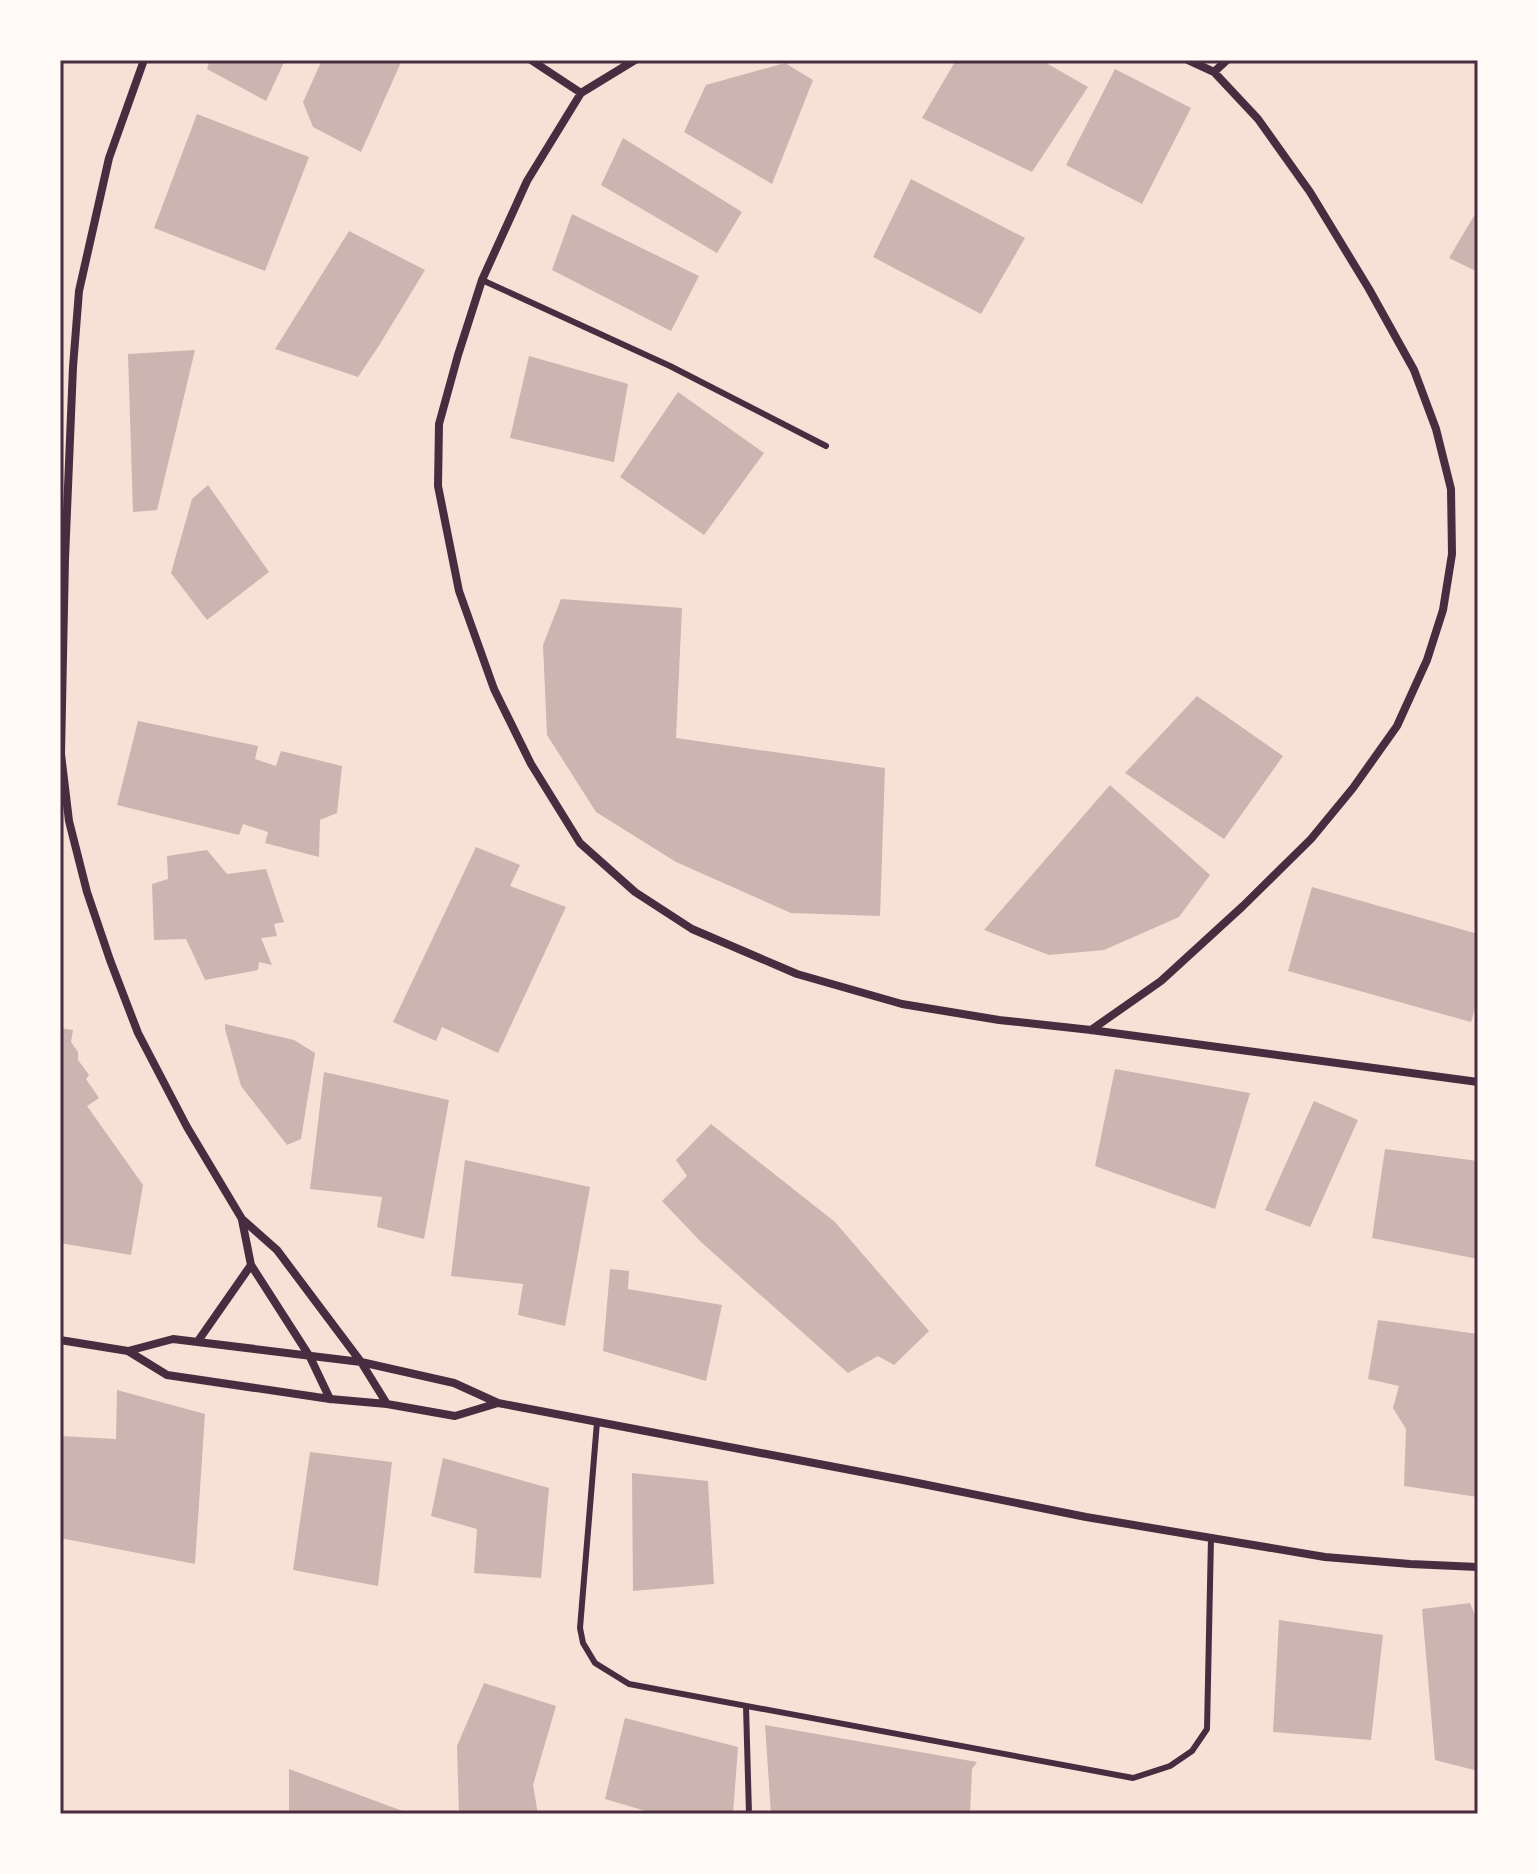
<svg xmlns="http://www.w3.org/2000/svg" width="1538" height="1874" font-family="'DejaVu Sans',sans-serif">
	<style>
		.building { fill: #ccb4b1 }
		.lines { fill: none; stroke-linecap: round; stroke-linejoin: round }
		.service { stroke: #4a2c40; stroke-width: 6 }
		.minor { stroke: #4a2c40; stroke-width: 8 }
		.neatline { fill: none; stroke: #4a2c40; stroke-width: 3 }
	</style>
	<rect width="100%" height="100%" fill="#f7e1d7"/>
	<!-- building -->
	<path class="building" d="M210 60H285L266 101 207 69Z
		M322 60H402L361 152 313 127 303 102Z
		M956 60H1041L1088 87 1032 172 922 118Z
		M785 63 813 80 772 184 684 132 706 85Z
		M1115 69 1191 108 1142 204 1066 165Z
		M197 114 309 157 265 271 154 228Z
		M623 138 742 212 717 253 601 185Z
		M911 179 1025 238 981 314 873 257Z
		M1478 209V272L1449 258Z
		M572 214 699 276 671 331 552 270Z
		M349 231 425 270 380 344 358 377 275 349Z
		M195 350 157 510 133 512 128 354Z
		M529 356 628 384 614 462 510 438Z
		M678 392 764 453 704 535 620 477Z
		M208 485 269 572 207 620 171 573 192 499Z
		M561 599 682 608 676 738 885 768 880 916 791 913 676 862 596 812 547 735 543 645Z
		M1197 696 1283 756 1224 839 1125 773Z
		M138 721 258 746 255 759 276 766 281 751 342 766 337 813 320 820 319 857 265 843 268 832 243 824 239 835 117 805Z
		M1110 785 1210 875 1179 917 1104 950 1049 955 984 930Z
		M476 847 520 865 510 886 566 907 498 1053 442 1027 436 1041 393 1022Z
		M207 850 227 874 266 869 284 922 274 924 277 936 261 938 272 965 259 962 258 970 205 980 186 939 154 940 152 884 168 879 167 856Z
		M1312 887 1478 934V998L1471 1022 1288 971Z
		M225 1024 294 1040 315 1053 301 1139 287 1145 241 1086 225 1029Z
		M60 1028 73 1030 71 1042 78 1052V1060L89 1075 86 1079 99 1098 87 1106 143 1185 131 1255 60 1243Z
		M1115 1069 1250 1093 1215 1209 1095 1166Z
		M324 1072 449 1100 424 1239 377 1227 382 1197 310 1189Z
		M1314 1101 1358 1120 1310 1227 1265 1210Z
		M711 1124 835 1222 929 1331 894 1365 878 1356 848 1373 701 1242 662 1201 687 1176 676 1160Z
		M1385 1149 1478 1161V1259L1372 1238Z
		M465 1160 590 1187 565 1326 518 1315 523 1284 451 1276Z
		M610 1269 629 1271 628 1289 722 1305 706 1381 603 1351Z
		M1378 1320 1478 1334V1497L1404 1486 1406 1429 1393 1408 1399 1386 1368 1379Z
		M117 1390 205 1414 195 1564 60 1538V1436L116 1439Z
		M310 1452 392 1462 378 1586 293 1570Z
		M443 1458 549 1488 541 1578 474 1573 477 1529 431 1516Z
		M632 1473 708 1481 714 1584 633 1591Z
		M1470 1603 1478 1622V1771L1435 1760 1422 1609Z
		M1279 1620 1383 1635 1371 1740 1273 1732Z
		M484 1683 556 1706 533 1785 538 1814H459L457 1746Z
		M625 1718 738 1747 733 1814H656L605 1799Z
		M765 1725 977 1762 972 1769 970 1814H771Z
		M289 1769 411 1814H289Z"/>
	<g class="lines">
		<!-- service -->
		<path class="service" d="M482 280 670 366 826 446
			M597 1422 580 1628 583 1643 595 1663 629 1684 1133 1778 1170 1766 1192 1751 1207 1729 1211 1537
			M746 1706 749 1814"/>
		<!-- minor -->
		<path class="minor" d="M144 60 109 158 79 291 73 367 65 559 61 754 69 821 87 892 110 960 138 1033 187 1127 242 1219 277 1250 361 1362 387 1404
			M531 60 581 93
			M635 60 581 93 527 181 482 280 458 355 439 424 438 486 459 591 494 689 531 764 580 843 635 892 692 929 797 974 902 1004 999 1020 1091 1030 1478 1082
			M1214 72 1227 60
			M1091 1030 1161 981 1243 906 1311 839 1353 788 1397 726 1427 660 1443 610 1452 554 1451 489 1436 429 1414 370 1369 289 1310 192 1258 119 1214 72 1188 60
			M242 1220 251 1265 310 1357 330 1399
			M60 1340 128 1351 167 1375 330 1399 387 1404 455 1416 498 1403
			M198 1341 251 1265
			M128 1351 173 1339 361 1362 454 1383 498 1403 903 1480 1086 1517 1325 1557 1410 1564 1478 1567"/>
	</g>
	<!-- border -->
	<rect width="1538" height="1874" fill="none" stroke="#fffaf5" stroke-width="124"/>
	<rect x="62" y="62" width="1414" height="1750" class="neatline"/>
</svg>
